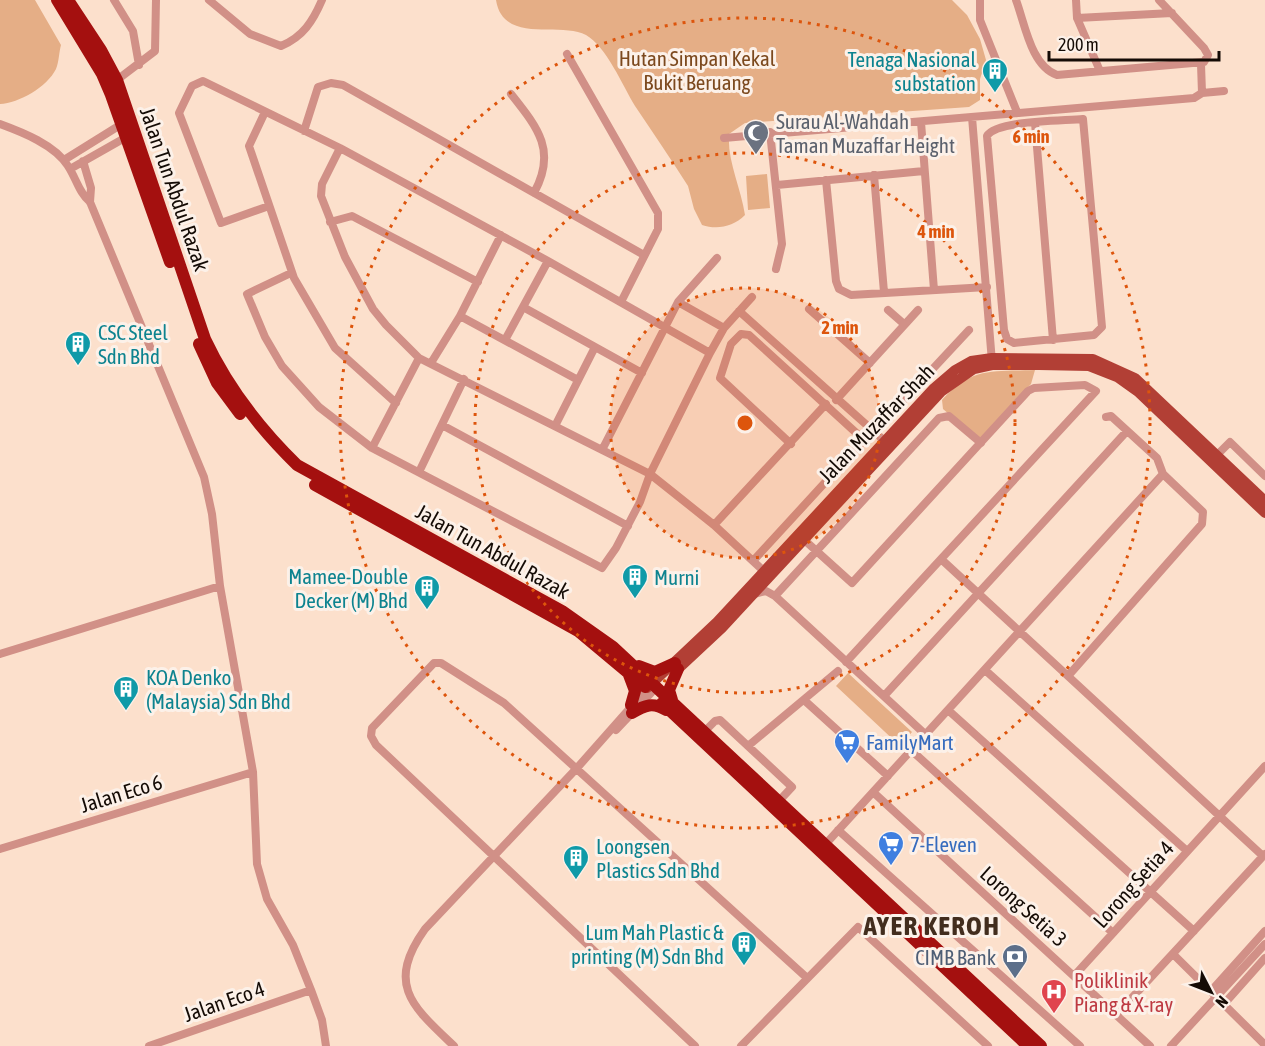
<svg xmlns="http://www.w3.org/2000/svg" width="1265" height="1046" font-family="'Asap Condensed',sans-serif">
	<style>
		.green { fill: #e5ae86 }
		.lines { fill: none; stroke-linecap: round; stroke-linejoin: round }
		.minor { stroke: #d19087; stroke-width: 8 }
		.major { stroke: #b23f35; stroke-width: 10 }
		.highway { stroke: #a4100f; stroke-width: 12 }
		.ring { fill: none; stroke: #dd550c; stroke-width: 3; stroke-dasharray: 3 6 }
		.labels { text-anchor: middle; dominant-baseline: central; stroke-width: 6; stroke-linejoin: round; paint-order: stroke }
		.park-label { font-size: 21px; fill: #7c491e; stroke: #fcf1e9 }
		.culture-label { font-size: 21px; fill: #0d838f; stroke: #fcf1e9; text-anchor: start }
		.worship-label { font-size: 21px; fill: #5b616d; stroke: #fcf1e9; text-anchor: start }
		.street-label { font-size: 21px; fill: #140b05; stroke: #fcf1e9 }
		.shop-label { font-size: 21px; fill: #366cbe; stroke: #fcf1e9; text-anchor: start }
		.service-label { font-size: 21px; fill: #4e5e75; stroke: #fcf1e9; text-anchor: end }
		.health-label { font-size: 21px; fill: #be3a42; stroke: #fcf1e9; text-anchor: start }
		.district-label { font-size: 27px; font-weight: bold; letter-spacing: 1.5px; fill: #422d1e; stroke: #fcf1e9 }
		.centre { fill: #dd550c; stroke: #fcf1e9; stroke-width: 3 }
		.ring-label { font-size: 18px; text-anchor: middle; font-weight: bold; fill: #dd550c; stroke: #fcf1e9; stroke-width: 6; stroke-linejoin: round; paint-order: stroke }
	</style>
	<rect width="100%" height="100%" fill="#fce0cc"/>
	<!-- green -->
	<path class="green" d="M0 0H35L61 45C59 52 59 62 56 69 47 87 19 103 0 104Z
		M496 0H952L967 15 980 39 986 60 980 79V100L969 107 745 123 729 134C727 161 741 188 745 215 733 227 717 230 702 225L694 209 688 186C671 159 653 133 635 106 623 86 606 46 586 35 561 21 503 45 496 0Z
		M767 174 770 208 748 210 746 176Z
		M1035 370 1031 384 979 440 943 409 942 400C973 366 993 372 1035 370Z
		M848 673 912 732 900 746 836 686Z"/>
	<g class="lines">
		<!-- minor -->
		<path class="minor" d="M114 0 133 31 139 65
			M209 0 250 34 281 46C303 37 313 21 322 0
			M980 0V20L1017 112
			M1016 0C1025 24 1031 66 1057 75L1204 62 1208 55 1204 48 1159 0
			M1076 0 1077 18 1100 71
			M1077 18 1172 13
			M567 54 658 213V229L621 302
			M1201 64 1202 93
			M113 83 155 51 156 0
			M511 94C538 128 557 151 534 193
			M265 112 249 146 294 278 335 348 396 403
			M972 117 992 362
			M1083 119 1102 327 1094 335 1014 343 1007 339 1004 330 987 136C996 120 1064 121 1083 119Z
			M921 122 934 290
			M1035 123 1053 340
			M0 124C22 132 55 145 68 166 76 178 79 193 90 202L204 477 212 514 220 586 253 772 257 864 267 899 293 945 311 990 322 1020 326 1046
			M304 131 318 87 331 83 343 85 644 255
			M770 132 782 244 776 269
			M724 138 1194 98 1202 93 1224 91
			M340 148 322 184 321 196 345 257 373 309 386 325 419 358 650 474 714 525 767 574
			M64 160 125 122
			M83 161 91 188 90 202
			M70 169 130 135
			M874 175 884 292
			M826 180 836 281 839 289 851 295 987 287
			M777 185 924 171
			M269 206 221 223 179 113 192 86 203 81 340 148 548 261 710 353
			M330 222 352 216 478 282
			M291 273 247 294 265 337 282 366 319 407 372 448 602 568 616 548 640 502 650 474 710 353 724 328 752 297
			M678 302 724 328
			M523 307 642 373
			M809 309 870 363
			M888 310 904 324
			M739 311 888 444
			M460 316 578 380
			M505 340 548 261
			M431 363 460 316 501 235
			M836 400 918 310
			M442 425 628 526
			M555 426 595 347
			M873 433 969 330
			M372 448 419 358
			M602 450 678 302 717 258
			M1214 458 1230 442 1265 476
			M419 472 464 379
			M714 525 826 404
			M801 537 852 583 1028 391 1034 388 1085 385 1096 391 846 662
			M941 559 1263 856
			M753 561 864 440 749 335 741 334 731 344 720 378 791 444
			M754 594 766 591 775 596 926 735
			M775 596 939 418 949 416 981 443
			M0 654 220 586
			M985 670 1187 851
			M1068 676 1202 524 1203 512 1163 474 1157 458 1111 416 1106 417
			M884 696 1127 431
			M804 700 888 776
			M948 710 1194 931
			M616 730 651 693
			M705 731 715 721 720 720 792 787 779 801
			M748 746 838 671
			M911 750 1113 933
			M873 792 1150 1046
			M838 830 1080 1046
			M822 848 1163 474
			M0 849 253 772
			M1173 954 1265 1045
			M1074 976 1265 766
			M1212 990 1265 931
			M1224 1004 1265 958
			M1116 1015 1265 854
			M149 1046 311 990
			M454 1046C413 1007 385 985 425 929L577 768 647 689
			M695 1046 376 745 371 736 372 728 434 663H441L504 703 806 977
			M741 1046 858 927 988 1046
			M1171 1046 1265 944"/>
		<!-- major -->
		<path class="major" d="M677 670 722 628 941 392 974 369 992 365H1039L1089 366 1117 377 1138 392 1265 513
			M647 688 717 622 934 388 955 370 971 361 992 358 1093 359 1135 378 1265 501"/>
		<!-- highway -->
		<path class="highway" d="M57 0 102 74 111 95 170 262
			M68 0 101 50 117 80 205 339C228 388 258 427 297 465L562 611 613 647 1041 1046
			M199 344 217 383 240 414
			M315 485 578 631 645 687
			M639 666 655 672 675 663
			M629 675 635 691 631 705
			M672 700 669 690 678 669
			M662 703 1028 1046
			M632 713C645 705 653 702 666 710"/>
	</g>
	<!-- distance rings -->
	<circle cx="745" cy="423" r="135" fill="#dd550c" fill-opacity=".12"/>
	<g class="ring">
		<circle cx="745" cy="423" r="135"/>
		<circle cx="745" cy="423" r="270"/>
		<circle cx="745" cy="423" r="405"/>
	</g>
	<!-- icons -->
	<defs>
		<symbol id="building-pin" viewBox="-11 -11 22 30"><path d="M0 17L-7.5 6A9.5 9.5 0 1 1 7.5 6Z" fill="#0f9aa8" stroke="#fcf1e9"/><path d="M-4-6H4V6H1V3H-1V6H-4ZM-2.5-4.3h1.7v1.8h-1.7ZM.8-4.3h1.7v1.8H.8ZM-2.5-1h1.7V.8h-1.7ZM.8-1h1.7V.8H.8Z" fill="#fff"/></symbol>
		<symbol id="mosque-pin" viewBox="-11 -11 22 30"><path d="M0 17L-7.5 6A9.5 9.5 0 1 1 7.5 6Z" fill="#6b7280" stroke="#fcf1e9"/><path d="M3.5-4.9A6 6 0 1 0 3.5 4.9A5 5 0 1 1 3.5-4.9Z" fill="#fff"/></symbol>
		<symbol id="supermarket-pin" viewBox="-11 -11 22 30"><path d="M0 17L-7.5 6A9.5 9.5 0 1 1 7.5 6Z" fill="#3f7fe0" stroke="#fcf1e9"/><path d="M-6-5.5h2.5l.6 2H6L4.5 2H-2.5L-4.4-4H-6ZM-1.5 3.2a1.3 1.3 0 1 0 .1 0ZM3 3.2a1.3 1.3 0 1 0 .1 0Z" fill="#fff"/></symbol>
		<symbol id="bank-pin" viewBox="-11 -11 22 30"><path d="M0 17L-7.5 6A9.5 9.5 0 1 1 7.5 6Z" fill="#5c6f8a" stroke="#fcf1e9"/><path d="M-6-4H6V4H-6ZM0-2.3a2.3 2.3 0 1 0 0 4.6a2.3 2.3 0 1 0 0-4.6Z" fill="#fff"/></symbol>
		<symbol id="hospital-pin" viewBox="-11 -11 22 30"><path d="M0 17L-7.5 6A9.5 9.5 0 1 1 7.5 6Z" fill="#e0444e" stroke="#fcf1e9"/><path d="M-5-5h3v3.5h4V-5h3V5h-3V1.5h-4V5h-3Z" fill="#fff"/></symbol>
	</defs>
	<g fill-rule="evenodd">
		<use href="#building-pin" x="980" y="56" width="30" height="40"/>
		<use href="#mosque-pin" x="741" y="118" width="30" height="40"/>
		<use href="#building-pin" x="63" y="329" width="30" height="40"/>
		<use href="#building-pin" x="620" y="562" width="30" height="40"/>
		<use href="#building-pin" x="412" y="573" width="30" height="40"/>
		<use href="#building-pin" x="111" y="674" width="30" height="40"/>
		<use href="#supermarket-pin" x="832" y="727" width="30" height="40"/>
		<use href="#supermarket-pin" x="876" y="829" width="30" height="40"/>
		<use href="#building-pin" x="561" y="843" width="30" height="40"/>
		<use href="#building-pin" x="729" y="929" width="30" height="40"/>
		<use href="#bank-pin" x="1000" y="942" width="30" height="40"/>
		<use href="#hospital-pin" x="1039" y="977" width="30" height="40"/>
	</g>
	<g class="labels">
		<!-- park labels -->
		<g class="park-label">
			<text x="697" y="58">Hutan Simpan Kekal<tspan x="697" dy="24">Bukit Beruang</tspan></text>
		</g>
		<!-- culture labels -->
		<g class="culture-label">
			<text x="976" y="59" text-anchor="end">Tenaga Nasional<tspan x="976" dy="24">substation</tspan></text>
			<text x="98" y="332">CSC Steel<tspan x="98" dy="24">Sdn Bhd</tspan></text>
			<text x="408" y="576" text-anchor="end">Mamee-Double<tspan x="408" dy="24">Decker (M) Bhd</tspan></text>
			<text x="654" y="577">Murni</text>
			<text x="146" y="677">KOA Denko<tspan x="146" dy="24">(Malaysia) Sdn Bhd</tspan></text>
			<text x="596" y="846">Loongsen<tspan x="596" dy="24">Plastics Sdn Bhd</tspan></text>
			<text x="724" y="932" text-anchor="end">Lum Mah Plastic &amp;<tspan x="724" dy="24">printing (M) Sdn Bhd</tspan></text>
		</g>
		<!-- worship labels -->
		<g class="worship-label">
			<text x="776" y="121">Surau Al-Wahdah<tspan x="776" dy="24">Taman Muzaffar Height</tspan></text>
		</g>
		<!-- street labels -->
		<g class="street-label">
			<text transform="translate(175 189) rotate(71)">Jalan Tun Abdul Razak</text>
			<text transform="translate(876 423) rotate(-46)">Jalan Muzaffar Shah</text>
			<text transform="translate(493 551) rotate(29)">Jalan Tun Abdul Razak</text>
			<text transform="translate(121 793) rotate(-17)">Jalan Eco 6</text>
			<text transform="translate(1133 884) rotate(-48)">Lorong Setia 4</text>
			<text transform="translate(1024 906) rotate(42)">Lorong Setia 3</text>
			<text transform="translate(224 1001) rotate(-19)">Jalan Eco 4</text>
		</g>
		<!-- shop labels -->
		<g class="shop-label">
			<text x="866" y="742">FamilyMart</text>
			<text x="910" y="844">7-Eleven</text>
		</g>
		<!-- service labels -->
		<g class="service-label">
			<text x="996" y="957">CIMB Bank</text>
		</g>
		<!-- health labels -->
		<g class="health-label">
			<text x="1074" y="980">Poliklinik<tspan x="1074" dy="24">Piang &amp; X-ray</tspan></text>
		</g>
		<!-- district labels -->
		<g class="district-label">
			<text x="932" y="925">AYER KEROH</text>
		</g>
	</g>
	<circle cx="745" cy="423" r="9" class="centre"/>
	<g class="ring-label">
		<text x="1031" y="143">6 min</text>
		<text x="936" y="238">4 min</text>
		<text x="840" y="334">2 min</text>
	</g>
	<!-- north arrow -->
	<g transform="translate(1211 992) rotate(132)" stroke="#fcf1e9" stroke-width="4.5" paint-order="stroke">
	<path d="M0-4.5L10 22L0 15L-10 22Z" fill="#140b05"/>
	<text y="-9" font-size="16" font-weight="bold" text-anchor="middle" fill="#140b05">N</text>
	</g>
	<!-- scale -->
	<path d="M1049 51v9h170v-9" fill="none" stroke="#140b05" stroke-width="3"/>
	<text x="1058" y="51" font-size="18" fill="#140b05" stroke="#fcf1e9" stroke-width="4.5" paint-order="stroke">200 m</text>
</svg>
